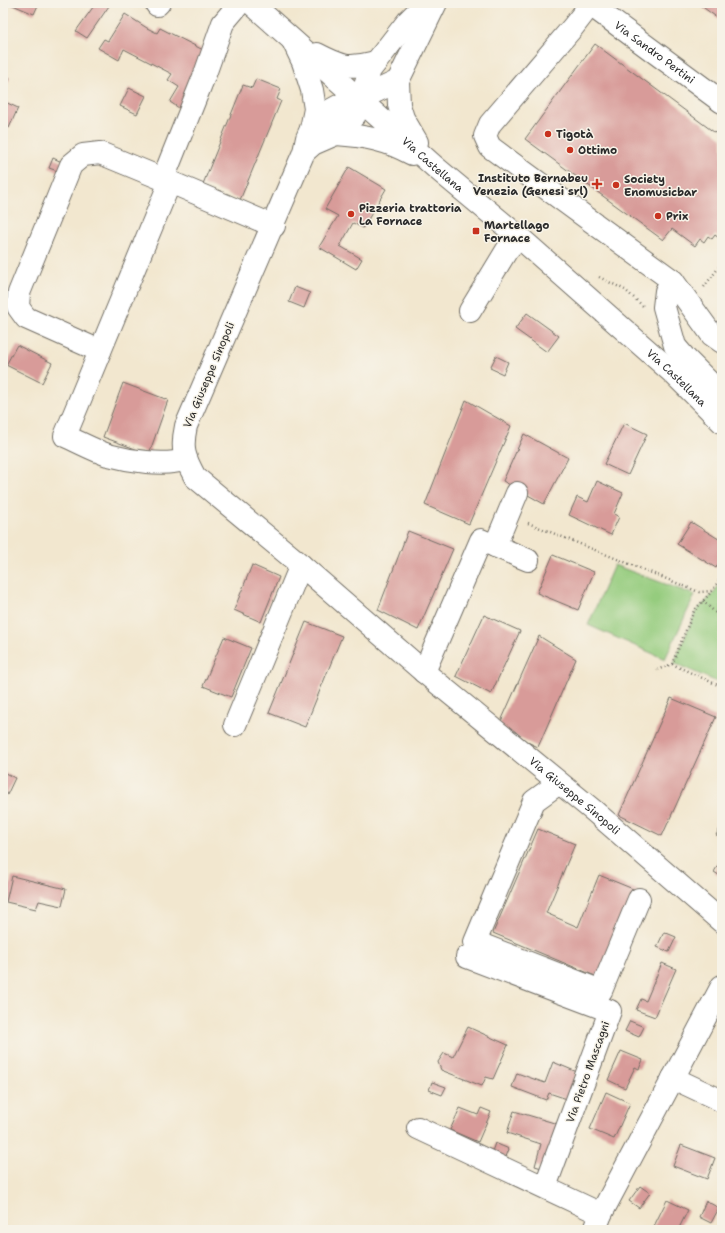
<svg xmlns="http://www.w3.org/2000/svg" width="725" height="1233" font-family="'Shantell Sans',sans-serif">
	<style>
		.green { fill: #95cc7e; stroke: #607c54 }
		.building { fill: #d89b99 }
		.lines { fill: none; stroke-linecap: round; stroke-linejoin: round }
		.minor-casing { stroke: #716d64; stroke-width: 24 }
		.path { stroke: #716d64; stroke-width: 2.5; stroke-dasharray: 1 3; stroke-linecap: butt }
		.minor { stroke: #fff; stroke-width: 22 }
		.poi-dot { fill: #c8321e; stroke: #f7f3e8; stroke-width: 1.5 }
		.labels { text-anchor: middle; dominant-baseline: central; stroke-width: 3; stroke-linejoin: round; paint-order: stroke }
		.street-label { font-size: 11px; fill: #2b2b2b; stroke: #f7f3e8 }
		.poi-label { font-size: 11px; font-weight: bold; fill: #2b2b2b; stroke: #f7f3e8; text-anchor: start }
	</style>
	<rect width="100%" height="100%" fill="#f7f3e8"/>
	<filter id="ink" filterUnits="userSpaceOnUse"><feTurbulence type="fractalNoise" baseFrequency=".025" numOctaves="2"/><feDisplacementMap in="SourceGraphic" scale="8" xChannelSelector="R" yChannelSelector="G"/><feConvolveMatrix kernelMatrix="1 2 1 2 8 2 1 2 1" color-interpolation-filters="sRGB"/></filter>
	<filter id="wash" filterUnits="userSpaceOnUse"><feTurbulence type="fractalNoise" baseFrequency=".012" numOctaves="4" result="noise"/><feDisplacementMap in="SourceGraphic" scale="16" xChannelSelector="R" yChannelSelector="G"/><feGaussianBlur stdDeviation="0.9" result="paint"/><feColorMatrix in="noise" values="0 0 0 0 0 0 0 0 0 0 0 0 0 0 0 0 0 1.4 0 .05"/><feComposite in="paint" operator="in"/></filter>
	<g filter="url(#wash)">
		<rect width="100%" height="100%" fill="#f2e7cf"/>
		<!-- green -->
		<path class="green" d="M614 565 695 595 665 659 588 625Z
			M722 580V684L674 663 696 611 713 594Z"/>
		<g id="blocks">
			<!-- building -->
			<path class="building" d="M8 3H39L34 14Z
				M96 3H111L87 38 76 31Z
				M697 3H722V21Z
				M125 14 147 28 157 33 160 28 211 54 182 110 170 102 179 87 168 80 172 74 124 49 119 60 98 48 104 39 108 41Z
				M595 44 722 138V233L719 238 715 235 712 239 708 236 704 242 700 239 695 246 672 229 663 240 525 139Z
				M3 74 10 78 3 92Z
				M256 79 281 89 277 99 281 101 240 200 203 184 243 85 252 88Z
				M129 88 146 96 137 114 120 106Z
				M3 101 18 108 9 128 3 126Z
				M53 158 64 163 60 172 49 168Z
				M349 167 386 189 363 228 353 223 340 246 362 259 356 269 319 247 338 216 325 209Z
				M295 287 310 293 304 308 289 302Z
				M527 313 559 336 547 352 515 329Z
				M17 345 52 363 42 383 6 365Z
				M496 356 508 362 503 374 490 368Z
				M123 383 168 400 149 454 103 437Z
				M466 400 511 426 469 524 425 505Z
				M624 423 647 434 628 475 604 464Z
				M524 434 568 458 544 504 503 481Z
				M597 481 623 493 614 514 619 517 611 535 569 515 577 497 588 502Z
				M691 522 722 541V557L716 568 677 544Z
				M408 531 453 549 418 630 378 610Z
				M553 555 594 572 578 610 537 593Z
				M252 565 279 577 261 622 234 610Z
				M484 615 520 631 491 694 456 676Z
				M306 622 342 636 305 727 269 713Z
				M539 636 576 659 538 747 498 728Z
				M224 637 251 648 231 697 203 686Z
				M671 698 716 717 662 836 619 815Z
				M3 772 15 778 7 795 3 793Z
				M722 825V838L716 835Z
				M538 829 575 844 546 913 578 927 599 875 638 891 600 978 493 933Z
				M722 858V877L714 872Z
				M12 876 66 889 62 906 39 901 36 909 6 902Z
				M664 932 676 937 669 952 657 947Z
				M662 963 676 969 655 1017 636 1010 641 999 646 1001Z
				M630 1021 644 1027 639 1037 625 1031Z
				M468 1027 508 1045 493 1079 486 1077 482 1086 441 1070 438 1062 444 1053 453 1057Z
				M621 1051 643 1060 639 1069 635 1067 625 1088 608 1080Z
				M553 1062 577 1072 567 1099 549 1093 546 1100 512 1087 517 1073 545 1083Z
				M432 1082 446 1087 442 1095 429 1090Z
				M606 1092 630 1103 614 1139 590 1129Z
				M460 1108 478 1115 481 1108 491 1112 478 1142 450 1130Z
				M514 1111 561 1125 548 1170 535 1166 541 1144 507 1133Z
				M495 1143 509 1149 504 1162 490 1157Z
				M681 1145 715 1158 707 1179 673 1166Z
				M640 1186 650 1193 639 1208 629 1201Z
				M667 1200 688 1210 678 1230H652Z
				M706 1201 719 1208 711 1223 699 1217Z"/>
		</g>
	</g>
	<g filter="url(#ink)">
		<use href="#blocks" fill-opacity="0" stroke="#716d64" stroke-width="1"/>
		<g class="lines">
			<defs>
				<g id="minor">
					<path id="s1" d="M251 3 435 167 519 237 673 373 722 422"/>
					<path id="s2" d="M588 3 722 102"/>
					<path d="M157 5 159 3"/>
					<path d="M590 5 573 27 490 124 485 136 490 147 673 281 712 335 722 342"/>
					<path id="s3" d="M293 41 303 62 312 90 315 109 311 129 307 138 304 152 186 426C181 449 184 457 195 477L301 565 424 672 594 811 722 922"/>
					<path d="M317 54C342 67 348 69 376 62"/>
					<path d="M311 129 331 110 342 104 360 99 398 81"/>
					<path d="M336 134C365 136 387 140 412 154"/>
					<path d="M417 142 403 118 399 105 398 81 436 3"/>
					<path d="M304 152 313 144 336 134 355 115 370 70 408 21 426 3"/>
					<path d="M163 179 205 74 223 23 240 3"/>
					<path d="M673 281 666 291 664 307 675 346 686 359 713 386 722 403"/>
					<path d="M470 311 507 250 519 237"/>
					<path d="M100 351 26 318 18 307 19 293 71 165 83 155 100 153 170 182"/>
					<path d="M185 460C163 466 130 461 108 455 93 450 79 442 65 436L170 182 274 226"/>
					<path d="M495 546 517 493"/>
					<path d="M424 672 481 540 528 560"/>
					<path d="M235 725 301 565"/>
					<path d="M559 783 534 801 475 942 601 991 639 899"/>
					<path d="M467 957 610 1011 545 1187"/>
					<path d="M673 1078 722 1101"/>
					<path d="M418 1128 601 1214"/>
					<path d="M595 1230 601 1214 722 986"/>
				</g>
			</defs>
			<!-- minor casing -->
			<use href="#minor" class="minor-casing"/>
			<!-- path -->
			<path class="path" d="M599 277 625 290 643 306
				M704 287 722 263
				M528 523 699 592 712 591
				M703 601 722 619
				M672 664 722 687
				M657 670 672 664 694 611 712 591 722 576
				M3 832 6 839 3 848"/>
			<!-- minor -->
			<use href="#minor" class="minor"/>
		</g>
	</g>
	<!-- markers -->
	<g class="poi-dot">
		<circle cx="548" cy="134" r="4"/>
		<circle cx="570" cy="150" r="4"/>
		<path d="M595 178h4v4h4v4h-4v4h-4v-4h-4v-4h4z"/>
		<circle cx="616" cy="185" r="4"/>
		<circle cx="351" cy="214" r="4"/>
		<circle cx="658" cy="216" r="4"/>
		<rect x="472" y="227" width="8" height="8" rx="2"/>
	</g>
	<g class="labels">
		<!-- street labels -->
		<g class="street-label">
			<text stroke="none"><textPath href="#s2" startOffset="83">Via Sandro Pertini</textPath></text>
			<text stroke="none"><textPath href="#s1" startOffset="243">Via Castellana</textPath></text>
			<text transform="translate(209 375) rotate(-67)">Via Giuseppe Sinopoli</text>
			<text stroke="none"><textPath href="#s1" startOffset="567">Via Castellana</textPath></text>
			<text stroke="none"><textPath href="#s3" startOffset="964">Via Giuseppe Sinopoli</textPath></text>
			<text transform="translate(588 1072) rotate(-70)">Via Pietro Mascagni</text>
		</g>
		<!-- poi labels -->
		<g class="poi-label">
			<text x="556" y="134">Tigotà</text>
			<text x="578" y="150">Ottimo</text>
			<text x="588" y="178" text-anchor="end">Instituto Bernabeu<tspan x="588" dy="13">Venezia (Genesi srl)</tspan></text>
			<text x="624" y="179">Society<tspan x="624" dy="13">Enomusicbar</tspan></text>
			<text x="359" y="208">Pizzeria trattoria<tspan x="359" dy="13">La Fornace</tspan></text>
			<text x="666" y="216">Prix</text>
			<text x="484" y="225">Martellago<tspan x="484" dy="13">Fornace</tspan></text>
		</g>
	</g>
	<!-- margin -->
	<rect width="725" height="1233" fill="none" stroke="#f7f3e8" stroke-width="16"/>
</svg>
